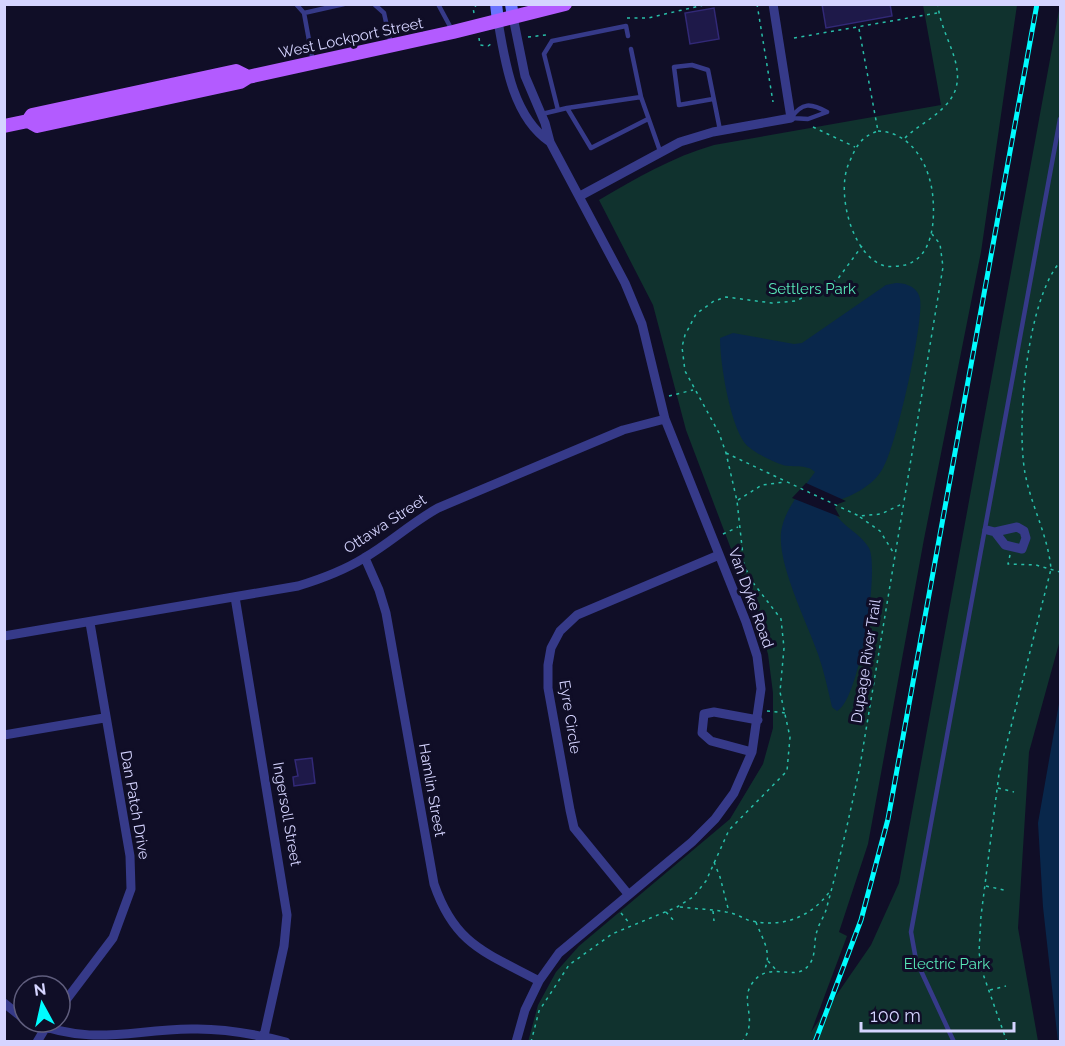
<svg xmlns="http://www.w3.org/2000/svg" width="1065" height="1046" font-family="Raleway,sans-serif">
	<style>
		.green { fill: #10322e }
		.water { fill: #09274b }
		.pier { fill: #100e27 }
		.building { fill: #1e1949; stroke: #322977; stroke-width: 1.5 }
		.lines { fill: none; stroke-linecap: round; stroke-linejoin: round }
		.path { stroke: #28bfa9; stroke-width: 1.5; stroke-dasharray: 3 4.5; stroke-linecap: butt }
		.lane { stroke: #363a89; stroke-width: 4.5 }
		.street { stroke: #363a89; stroke-width: 9 }
		.secondary { stroke: #6b74ff; stroke-width: 12 }
		.primary { stroke: #b35bff; stroke-width: 14 }
		.rail-casing { stroke: #00fcff; stroke-width: 5 }
		.rail { stroke: #100e27; stroke-width: 3; stroke-dasharray: 9; stroke-linecap: butt }
		.labels { text-anchor: middle; dominant-baseline: central; stroke-width: 6; stroke-linejoin: round; paint-order: stroke }
		.street-label { font-size: 15px; fill: #d5d4ff; stroke: #100e27 }
		.park-label { font-size: 15px; fill: #58e7b7; stroke: #100e27 }
	</style>
	<rect width="100%" height="100%" fill="#100e27"/>
	<!-- green -->
	<path class="green" d="M923 5H1017L981 252 924 539 868 844 839 932 847 936 811 1032 871 945 899 883 1060 5V640L1029 752 1018 928 1038 1041 528 1042 538 1005 556 972 579 946 730 819 763 764 773 728V693L768 654 756 615 686 430 653 305 599 200C637 178 672 157 714 145L941 105Z"/>
	<!-- water -->
	<path class="water" d="M896 283C906 283 918 287 920 299 924 322 896 448 883 468 874 485 853 496 836 501L832 507C839 526 859 531 869 548 880 569 859 702 837 711L832 707C828 690 824 671 818 654 807 622 774 558 782 527 787 506 803 489 815 472 806 463 792 469 780 464 770 460 750 451 744 442 730 422 720 364 720 338L733 333 794 344 802 343 886 285Z
		M1060 698V1041L1058 1042 1043 907 1038 823Z"/>
	<!-- pier -->
	<path class="pier" d="M806 483 846 501 838 504 835 508 840 517 792 498Z"/>
	<!-- building -->
	<path class="building" d="M822 4H890L892 16 826 28Z
		M714 8 719 39 690 44 685 13Z
		M312 758 315 783 294 786 293 777 298 776 295 760Z"/>
	<g class="lines">
		<!-- path -->
		<path class="path" d="M757 4 773 102
			M474 13 473 8 478 4
			M627 18H648L708 4
			M859 29 878 131
			M528 37 546 35
			M479 38 480 45 488 46 491 44
			M794 38 937 13
			M813 127 855 147
			M878 131C913 132 931 168 933 199 935 223 932 258 905 265 898 266 889 268 882 265 851 253 836 191 849 163 856 147 860 137 878 131Z
			M905 138C917 126 933 119 945 106 976 74 940 39 938 4
			M669 396 693 390
			M726 453 859 516 881 514 902 504
			M738 500 762 485 785 482
			M860 517 880 531 893 552
			M723 534 738 527
			M1010 555 1008 564 1036 565 1060 572
			M767 711 786 713
			M998 788 1014 792
			M714 862 720 877 729 912
			M986 886 1004 890
			M680 907C695 909 711 909 726 912 734 913 741 917 748 920 780 929 811 918 830 891
			M713 911 714 921
			M666 912 674 921
			M621 913 630 924
			M756 922C762 939 773 952 764 971
			M768 961 777 971
			M990 990 1006 986
			M531 1042 539 1011 569 965 612 934 677 907 693 897 706 881 729 830 787 771 790 737 780 692 784 648 781 619 751 580 744 565 737 501 726 453 719 433 685 371 682 347 685 335 696 314 714 301 726 297 772 303 796 301 837 280 862 246
			M742 1042C759 1020 740 1003 751 985 768 958 794 983 808 966 817 956 813 943 817 931 819 923 824 917 826 910 839 863 850 814 860 766L943 267 940 244 932 234
			M1007 1042 982 971 979 952 981 916 999 774 1051 569C1048 535 1031 506 1025 473 1016 423 1027 300 1060 262"/>
		<!-- lane -->
		<path class="lane" d="M296 4 304 13
			M374 4 384 13 391 44
			M438 4 452 30
			M631 49 641 97
			M313 62 304 13 344 4
			M713 99 679 105 674 67 692 65 708 70 720 130
			M567 108 591 148 648 119
			M558 110 544 54 552 41 626 26 628 36
			M542 114 567 108 641 97 660 151
			M791 118C802 102 811 103 827 112
			M791 118 808 119 827 112
			M954 1042 916 960 911 932 1060 119"/>
		<!-- street -->
		<path class="street" d="M513 17 525 76 545 123 550 142 625 283 642 324 665 419 746 622 757 656 761 689 752 752 734 793 715 819 692 842 559 953 539 981 525 1010 516 1042
			M498 21C505 63 513 117 550 142
			M580 196 680 142 713 132 791 118 773 4
			M987 530 995 532 1005 545 1022 549 1026 538 1024 531 1017 527 995 532
			M365 558 379 590 386 613 434 884C455 945 485 952 539 981
			M235 597 287 915 284 946 264 1036
			M4 636 298 586C321 579 343 571 364 558 390 543 411 523 438 508L623 430 665 419
			M4 735 104 718
			M752 752 711 741 702 733 704 714 714 712 758 720
			M628 894 574 828 570 810 548 688V665L551 648 560 631 577 615 719 555
			M4 1003 24 1019
			M60 1008 113 938 131 889 130 856 90 623
			M30 1022C95 1046 127 1030 191 1029 223 1028 255 1034 286 1042
			M37 1042 49 1022"/>
		<!-- secondary -->
		<path class="secondary" d="M496 4 498 21
			M511 4 513 17"/>
		<!-- primary -->
		<path class="primary" d="M28 121 37 126 240 82 248 77 453 32 565 4
			M4 126 28 121 32 115 236 71 248 77"/>
		<defs>
			<path id="rail" d="M815 1042 861 920 888 819 1037 4"/>
		</defs>
		<!-- rail casing -->
		<use href="#rail" class="rail-casing"/>
		<!-- rail -->
		<use href="#rail" class="rail"/>
	</g>
	<g class="labels">
		<!-- street labels -->
		<g class="street-label">
			<text transform="translate(351 38) rotate(-12)">West Lockport Street</text>
			<text transform="translate(385 524) rotate(-33)">Ottawa Street</text>
			<text transform="translate(751 598) rotate(70)">Van Dyke Road</text>
			<text transform="translate(866 661) rotate(-81)">Dupage River Trail</text>
			<text transform="translate(570 717) rotate(81)">Eyre Circle</text>
			<text transform="translate(432 790) rotate(80)">Hamlin Street</text>
			<text transform="translate(135 805) rotate(80)">Dan Patch Drive</text>
			<text transform="translate(287 814) rotate(80)">Ingersoll Street</text>
		</g>
		<!-- park labels -->
		<g class="park-label">
			<text x="812" y="289">Settlers Park</text>
			<text x="947" y="964">Electric Park</text>
		</g>
	</g>
	<!-- border -->
	<rect width="1065" height="1046" fill="none" stroke="#d5d4ff" stroke-width="12"/>
	<!-- north arrow -->
	<g transform="translate(42 1004) rotate(352)"><circle r="28" fill="#100e27" stroke="#5f5d7d" stroke-width="1.5"/>
	<path d="M0-4.5L10 22L0 15L-10 22Z" fill="#00fcff"/>
	<text y="-9" font-size="16" font-weight="bold" text-anchor="middle" fill="#d5d4ff">N</text>
	</g>
	<!-- scale -->
	<path d="M861 1022v9h153v-9" fill="none" stroke="#d5d4ff" stroke-width="3"/>
	<text x="870" y="1022" font-size="18" fill="#d5d4ff" stroke="#100e27" stroke-width="4.5" paint-order="stroke">100 m</text>
</svg>
